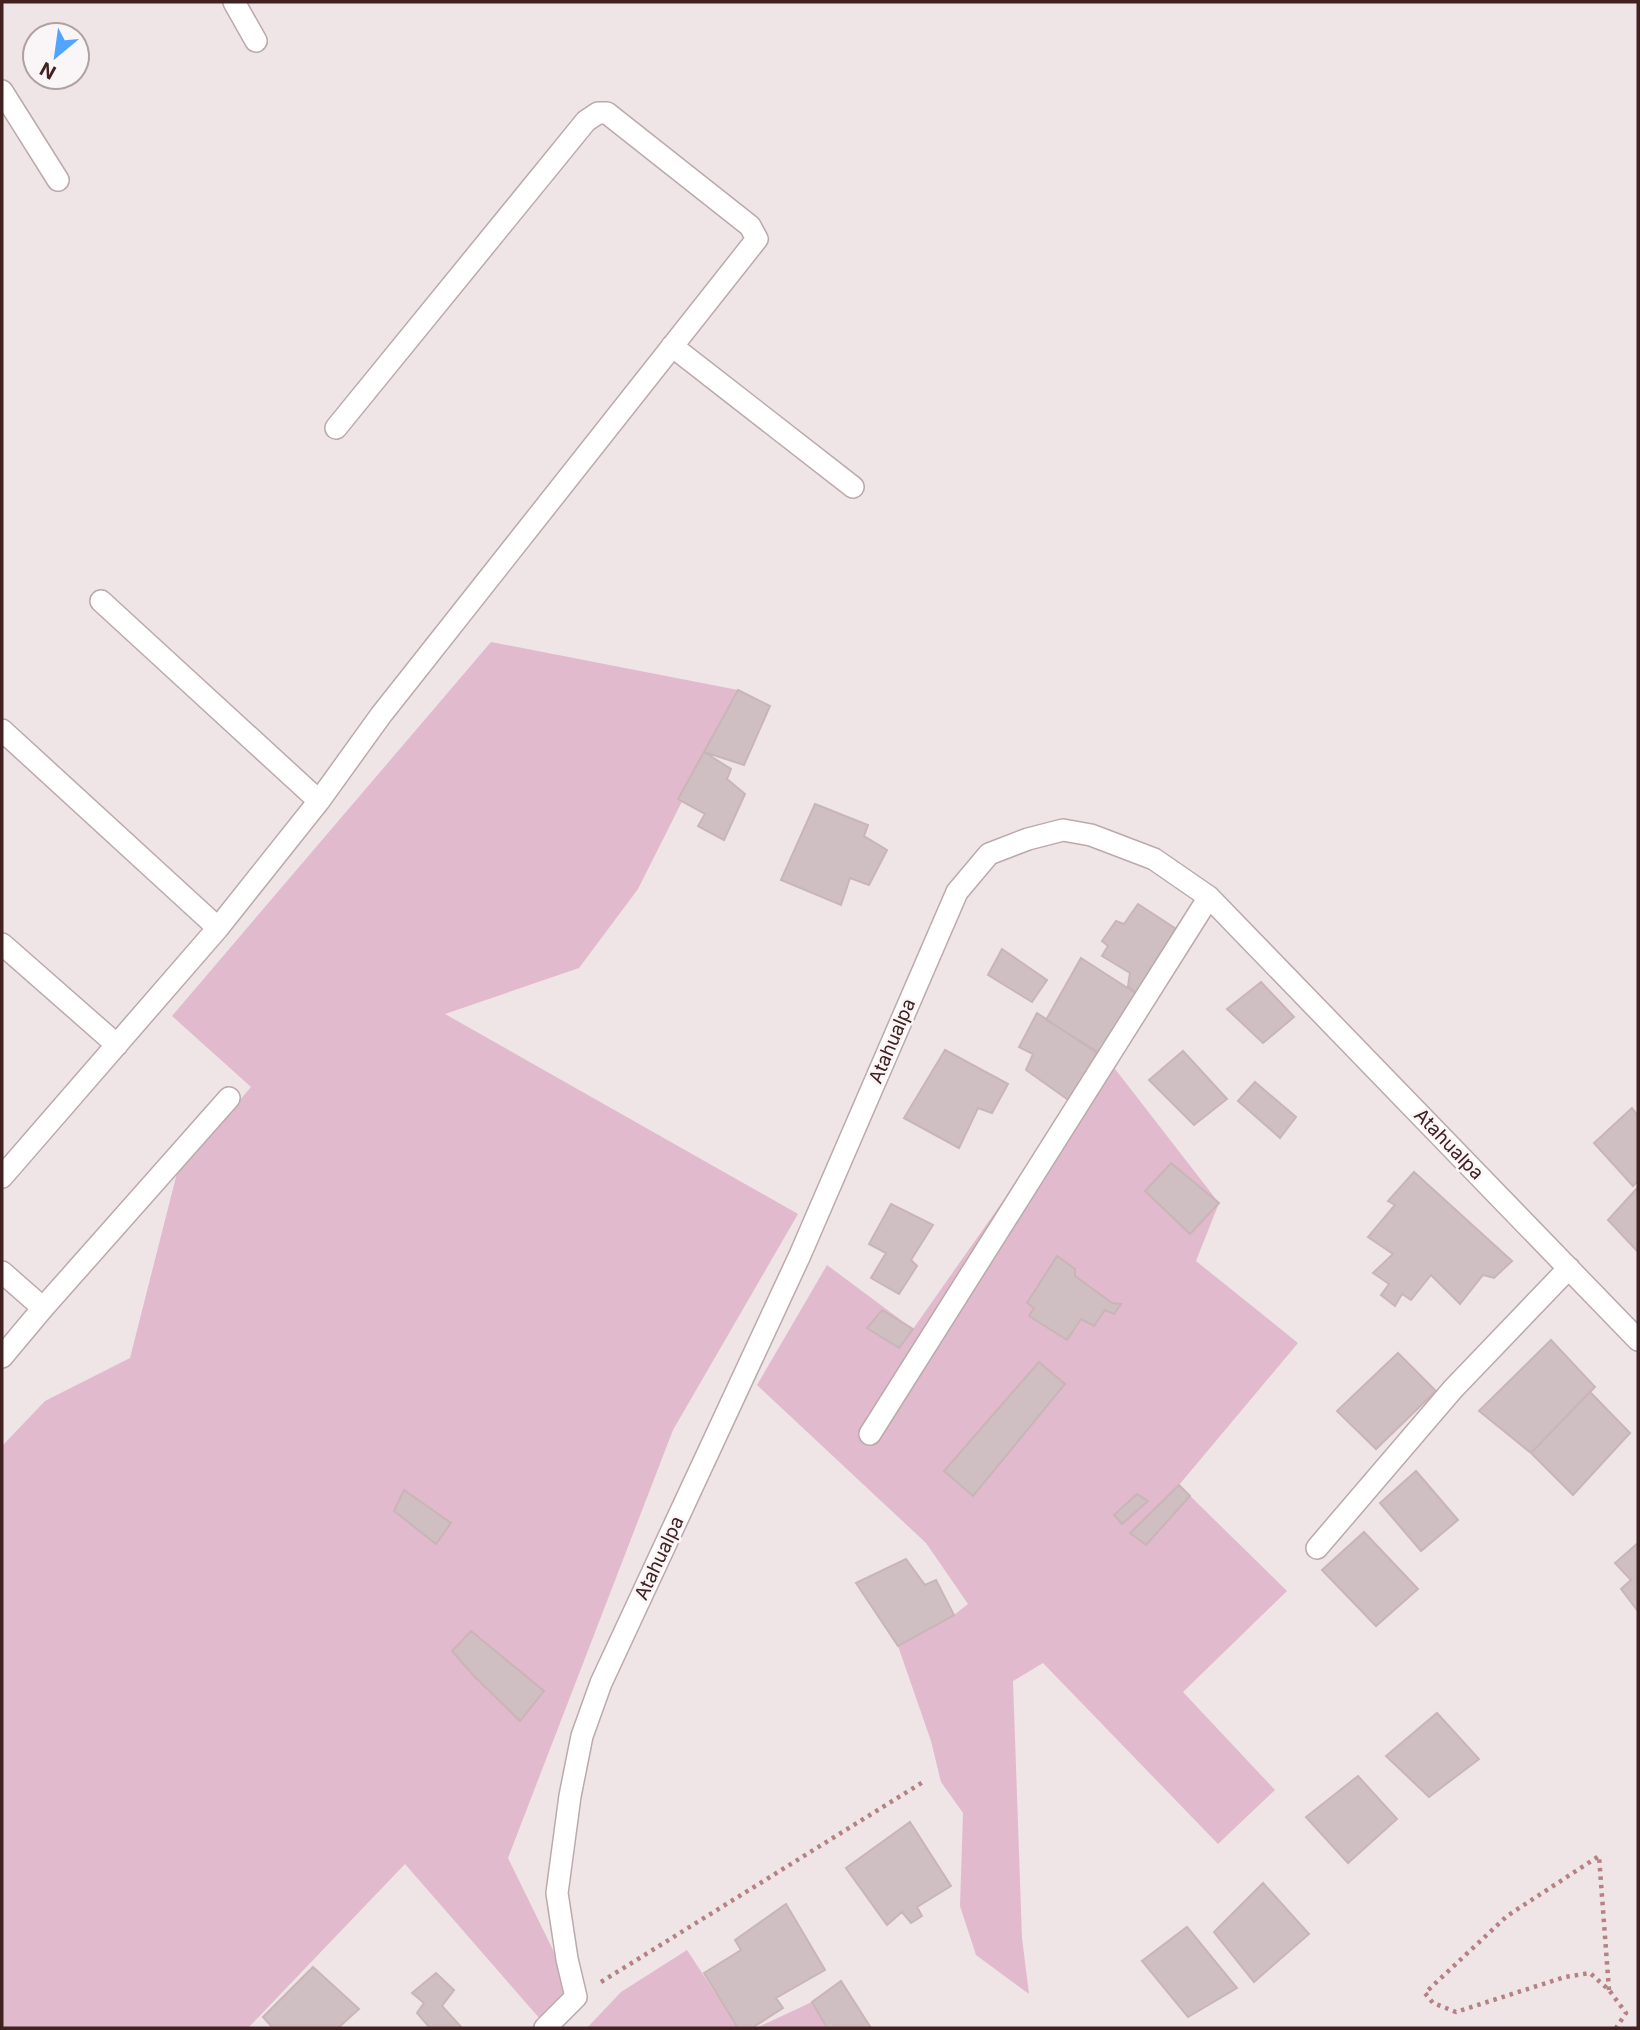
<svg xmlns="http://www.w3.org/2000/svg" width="1640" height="2030" font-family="Inter,sans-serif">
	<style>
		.green { fill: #e2bacd }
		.building { fill: #d0bfc2; stroke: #c9b5b8; stroke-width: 2 }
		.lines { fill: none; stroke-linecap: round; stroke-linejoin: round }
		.street-casing { stroke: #bbaaab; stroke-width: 24 }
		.path { stroke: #b68183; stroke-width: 4.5; stroke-dasharray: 3.5 5; stroke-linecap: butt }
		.street { stroke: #fff; stroke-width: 21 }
		.labels { text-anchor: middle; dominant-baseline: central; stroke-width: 5; stroke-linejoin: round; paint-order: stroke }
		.street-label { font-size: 19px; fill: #422121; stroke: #faf5f6 }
	</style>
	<rect width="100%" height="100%" fill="#efe4e6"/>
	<!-- green -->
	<path class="green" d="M491 642 738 690 638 889 579 968 445 1014 798 1214 673 1430 508 1858 576 1997 547 2027 405 1864 248 2028H2V1446L45 1401 130 1358 177 1173 251 1087 172 1016Z
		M1105 1056 1219 1203 1196 1261 1298 1343 1179 1485 1287 1591 1183 1692 1275 1790 1218 1844 1043 1663 1013 1681 1022 1938 1029 1994 976 1955 960 1906 963 1813 941 1782 931 1741 898 1646 954 1615 968 1604 926 1543 757 1385 827 1265 913 1329Z
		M687 1950 738 2028H587L621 1992Z
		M812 2002 826 2028H756Z"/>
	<!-- building -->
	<path class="building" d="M738 690 770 706 744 765 704 752Z
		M704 752 731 769 727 779 745 794 724 840 698 826 705 814 678 799Z
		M815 804 868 825 864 836 887 850 869 885 850 878 841 905 781 880Z
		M1138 904 1184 934 1143 998 1128 986 1130 973 1102 956 1108 946 1102 941 1116 921 1124 924Z
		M1002 949 1047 980 1032 1002 988 975Z
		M1081 958 1143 998 1105 1056 1046 1020Z
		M1261 982 1294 1017 1263 1043 1227 1009Z
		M1037 1013 1097 1053 1070 1101 1026 1070 1033 1054 1019 1047Z
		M945 1050 1008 1084 992 1113 978 1108 959 1148 904 1118Z
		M1183 1051 1227 1099 1194 1125 1149 1080Z
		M1255 1082 1296 1117 1280 1138 1238 1101Z
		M1632 1108 1638 1116V1181L1633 1186 1594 1143Z
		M1171 1163 1219 1203 1190 1234 1145 1191Z
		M1414 1172 1512 1261 1494 1278 1483 1275 1460 1304 1431 1275 1411 1300 1402 1294 1395 1306 1381 1295 1389 1284 1373 1273 1393 1254 1368 1237 1395 1205 1388 1201Z
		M1638 1187V1252L1608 1220Z
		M891 1204 933 1225 911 1260 917 1266 899 1294 871 1278 886 1253 869 1244Z
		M1057 1256 1075 1269V1276L1112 1303 1121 1304 1114 1314 1105 1310 1094 1326 1081 1319 1067 1340 1029 1316 1034 1308 1027 1303Z
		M882 1310 913 1329 899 1348 867 1328Z
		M1551 1340 1595 1387 1531 1453 1479 1411Z
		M1398 1353 1436 1391 1376 1449 1337 1411Z
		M1039 1362 1065 1384 973 1496 944 1471Z
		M1590 1392 1630 1433 1573 1495 1531 1453Z
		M1416 1471 1458 1520 1421 1551 1380 1503Z
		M1179 1485 1190 1496 1146 1545 1130 1533Z
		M404 1490 451 1523 436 1544 394 1511Z
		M1137 1494 1148 1501 1122 1524 1114 1515Z
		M1364 1532 1418 1589 1376 1626 1322 1570Z
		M1638 1543V1609L1637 1610 1621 1589 1631 1580 1615 1563Z
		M906 1559 925 1585 936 1580 954 1615 898 1646 856 1583Z
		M471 1631 544 1691 520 1721 473 1675 452 1651Z
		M1437 1713 1479 1759 1429 1797 1386 1756Z
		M1358 1776 1397 1819 1348 1863 1306 1817Z
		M910 1822 951 1886 917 1907 922 1916 911 1923 902 1912 887 1925 846 1868Z
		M1263 1883 1309 1934 1254 1982 1214 1932Z
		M786 1904 825 1970 776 1998 783 2008 752 2028H738L704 1973 741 1950 735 1940Z
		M1187 1927 1237 1988 1188 2017 1142 1961Z
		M313 1967 359 2009 338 2028H273L263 2017Z
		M436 1973 454 1990 442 2006 462 2028H430L417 2013 424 2003 412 1993Z
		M841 1981 871 2028H827L812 2002Z"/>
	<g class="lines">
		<defs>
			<path id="street" d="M234 2 256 41
				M2 91 58 180
				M672 346 853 487
				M101 601 319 801
				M2 730 218 928
				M2 944 117 1045
				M2 1177 218 928 319 801 381 715 757 239 750 226 607 113H598L586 121 336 428
				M2 1272 43 1308 2 1357
				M43 1308 229 1098
				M870 1434 1209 897
				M1317 1548 1453 1389 1569 1268
				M545 2028 576 1997 567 1959 557 1893 570 1796 582 1736 601 1683 800 1255 957 892 989 854 1028 839 1063 830 1091 835 1154 859 1209 897 1638 1340"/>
		</defs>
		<!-- street casing -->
		<use href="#street" class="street-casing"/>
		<!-- path -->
		<path class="path" d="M601 1982 923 1782
			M1609 1990 1599 1856 1507 1916 1425 1993 1433 2003 1456 2012 1565 1977 1590 1973 1609 1990 1626 2013 1616 2028"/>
		<!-- street -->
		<use href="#street" class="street"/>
	</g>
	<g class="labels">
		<!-- street labels -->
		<g class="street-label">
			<text transform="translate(892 1041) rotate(-67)">Atahualpa</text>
			<text transform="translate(1449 1144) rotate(46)">Atahualpa</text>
			<text transform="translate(659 1558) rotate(-65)">Atahualpa</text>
		</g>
	</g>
	<!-- border -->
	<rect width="1640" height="2030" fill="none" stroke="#422121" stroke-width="7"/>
	<!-- north arrow -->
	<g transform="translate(56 56) rotate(209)"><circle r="33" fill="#faf5f6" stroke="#b0a0a1" stroke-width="2"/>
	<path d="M0-5L12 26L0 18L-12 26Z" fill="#51a5ff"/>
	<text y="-10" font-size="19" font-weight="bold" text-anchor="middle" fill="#422121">N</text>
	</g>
</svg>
